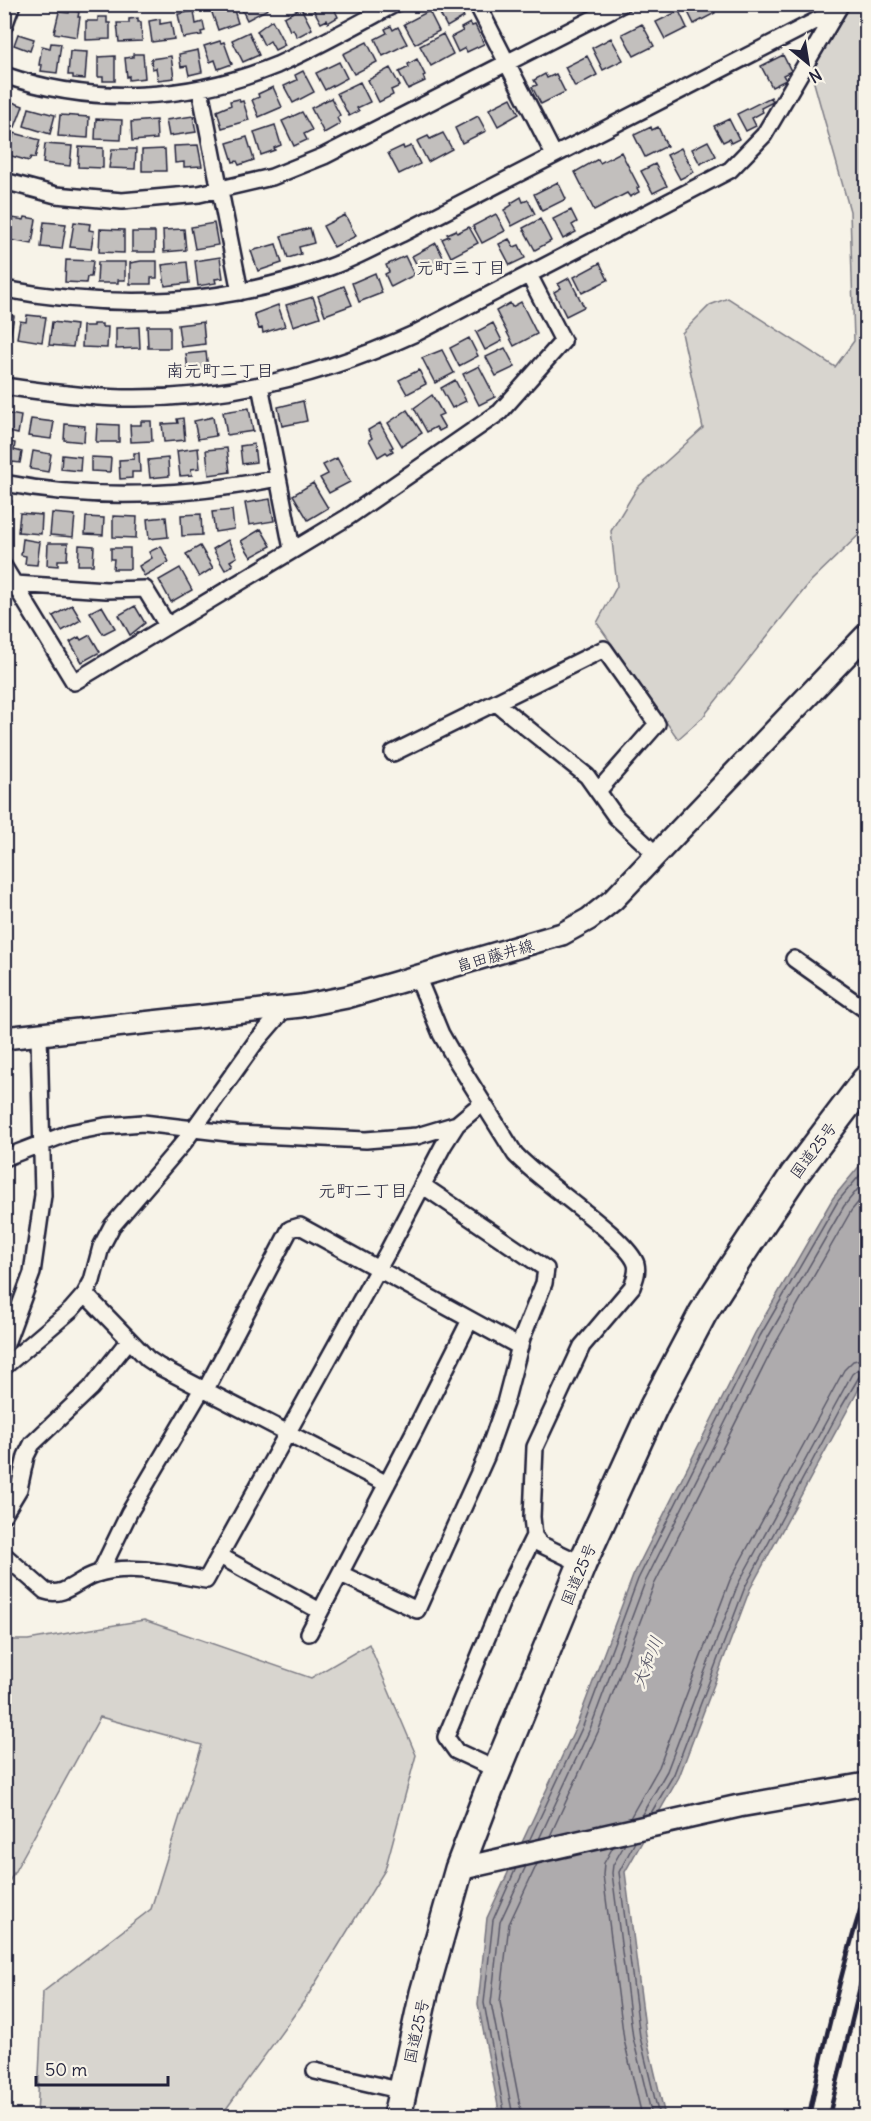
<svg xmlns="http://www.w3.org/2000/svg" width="871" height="2121" font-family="Delius,'Klee One',sans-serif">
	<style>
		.green { fill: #d8d5cf; stroke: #7d7c85; stroke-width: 1.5 }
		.water { fill: #aeabad; stroke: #76747f; stroke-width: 1.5 }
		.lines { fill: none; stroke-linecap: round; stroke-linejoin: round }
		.shore { stroke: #5a5969; stroke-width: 1.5 }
		.building { fill: #c2bfbd; stroke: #22223b; stroke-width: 1.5 }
		.street-casing { stroke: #22223b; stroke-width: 20 }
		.secondary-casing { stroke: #22223b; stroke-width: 26 }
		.highway-casing { stroke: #22223b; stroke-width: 32 }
		.street { stroke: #f7f3e8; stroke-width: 15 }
		.secondary { stroke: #f7f3e8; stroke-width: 21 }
		.highway { stroke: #f7f3e8; stroke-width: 27 }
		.rail { stroke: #22223b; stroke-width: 4.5 }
		.labels { text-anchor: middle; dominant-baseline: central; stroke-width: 5; stroke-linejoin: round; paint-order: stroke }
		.street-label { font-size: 16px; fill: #22223b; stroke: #f7f3e8 }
		.neighbourhood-label { font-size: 18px; fill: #22223b; stroke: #f7f3e8 }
		.water-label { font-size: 18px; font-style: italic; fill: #535263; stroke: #f7f3e8 }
	</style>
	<rect width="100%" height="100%" fill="#f7f3e8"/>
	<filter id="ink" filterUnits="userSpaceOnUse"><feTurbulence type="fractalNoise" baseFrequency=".0167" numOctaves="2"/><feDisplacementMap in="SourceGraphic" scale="12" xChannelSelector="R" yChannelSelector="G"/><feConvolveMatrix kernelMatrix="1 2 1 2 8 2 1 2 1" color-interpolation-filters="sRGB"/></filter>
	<g filter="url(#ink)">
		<!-- green -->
		<path class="green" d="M851 5H866V528L811 581 703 717 678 739 597 623 617 586 611 531 637 488 703 428 682 333 710 305 728 298 835 367 854 341 850 211 811 72Z
			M144 1620 311 1678 369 1644 416 1755 385 1870 305 2000 221 2116H37L43 1992 151 1909 202 1745 100 1717 5 1889V1640H28Z"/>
		<!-- water -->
		<path class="water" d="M866 1158V1376L750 1589 679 1777 625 1872 646 2035 665 2116H500L478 2004 487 1918 577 1724 633 1576 755 1333 833 1198Z"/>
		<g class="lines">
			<!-- shore -->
			<path class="shore" d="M651 1813 674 1774 745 1587 839 1411 859 1377 866 1374
				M641 1816 667 1771 738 1584 852 1374 858 1369 866 1367
				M630 1818 659 1767 730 1580 844 1370 853 1361 866 1358
				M550 1836 598 1732 654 1585 775 1344 851 1211 866 1193
				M539 1839 590 1729 645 1582 767 1339 844 1206 866 1179
				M529 1841 583 1726 638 1579 760 1336 838 1201 866 1168
				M635 1842 619 1872 640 2037 659 2116
				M625 1844 613 1865 612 1873 633 2038 652 2116
				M613 1847 604 1863 603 1875 624 2040 642 2116
				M505 2116 484 2003 493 1920 516 1868
				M513 2116 491 2003 500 1922 526 1866
				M522 2116 500 2002 509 1924 537 1864"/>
		</g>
		<!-- building -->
		<path class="building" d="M239 4H265L268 9 247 20Z
			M332 4 338 17 328 23 327 20 321 23 311 5Z
			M440 4H464L466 8 460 10 464 17 447 27 436 6Z
			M684 4H711L715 13 694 24Z
			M227 5 228 9 233 7 238 23 218 30 211 10Z
			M301 8 312 29 297 37 293 29 290 31 284 17Z
			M70 10 79 12 78 17H80L77 37 54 33 59 12 69 13Z
			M194 11 196 24 203 22 205 31 201 32 202 35 183 38 178 14Z
			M429 11 439 31 415 44 404 24Z
			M679 11 687 28 665 39 656 22Z
			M98 17H107V23H110V39L86 40V21H98Z
			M138 18V22H141L142 41 119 42 117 23H129V19Z
			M160 19V24L171 22 174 39 152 42 149 21Z
			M272 20 285 45 275 50 270 41 264 45 257 31Z
			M470 23 472 26 475 25 484 44 467 52 465 48 458 52 451 37 463 31 461 28Z
			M642 24 654 46 634 56 622 34Z
			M391 26 393 30 398 27 407 44 383 56 375 39 387 33 385 29Z
			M249 32 259 55 243 62 232 40Z
			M18 34 34 39 30 51 14 45Z
			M443 34 453 54 431 66 420 46Z
			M611 38 623 60 603 70 592 48Z
			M220 41 221 43 224 42 232 64 218 69 215 60 210 62 204 46Z
			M367 42 377 62 354 74 343 54Z
			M51 43 61 44 57 73 41 71 42 65H39L42 46 50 48Z
			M198 50 202 72 189 75 187 66 181 67 179 54Z
			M70 51 87 52 85 79 73 78V75H68Z
			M133 54H143L145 78 129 80V76L127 77 125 58 133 57Z
			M783 55 791 71 783 75 786 80 772 87 761 66Z
			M115 56V81H103V77H98V57Z
			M171 56 174 78 158 80 156 68 152 69 151 59Z
			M587 56 597 75 575 87 565 67Z
			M417 59 425 75 423 76 425 81 408 89 399 72 409 67 408 64Z
			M339 62 347 78 325 90 316 73Z
			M390 68 400 86 391 90 393 95 379 102 368 80Z
			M303 71 314 92 293 103 284 86 297 80 295 75Z
			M545 74 547 78 556 74 565 92 541 104 532 87 537 85 534 80Z
			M360 82 370 102 357 108 359 111 349 116 337 93Z
			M273 87 282 107 259 117 252 100 259 97 258 94Z
			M771 97 773 102 761 108 763 112 752 118 756 126 746 131 737 114Z
			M331 98 340 115 337 118 340 124 324 133 311 108Z
			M511 98 519 114 498 126 489 109Z
			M4 99 23 106 15 127 4 123Z
			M239 99 240 102 243 101 249 120 222 128 217 111 231 105 230 101Z
			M29 108 55 115 50 134 24 126Z
			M302 112 312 130 304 134 307 140 294 146 282 121Z
			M60 115 89 117 88 138 58 136Z
			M193 116 196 132 169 136 166 120Z
			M478 116 486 131 462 143 455 128Z
			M96 119 122 120 121 140 95 139Z
			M729 119 739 139 731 143 729 139 723 142 714 126Z
			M156 120 157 139 132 141 131 122Z
			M275 125 281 145 274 148 275 150 261 155 254 132Z
			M651 127 652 130 658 127 667 146 645 157 634 135Z
			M4 129 11 131 5 150 4 149Z
			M14 133 40 140 35 158 31 157 29 161 8 155Z
			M443 133 452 149 428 162 417 141 428 136 430 139Z
			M247 137 254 160 239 165 237 161 233 162 227 143Z
			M708 141 716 156 700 164 692 149Z
			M45 144 72 146 70 166 43 163Z
			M198 145 202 166 184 167V162L175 163 174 146Z
			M403 146 404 149 411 146 420 164 399 174 388 153Z
			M79 147 103 148V168L78 167Z
			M681 148 694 172 680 179 667 155Z
			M112 149H136L135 169 109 168Z
			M165 149 166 171H142V150Z
			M621 152 639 187 637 188 639 192 630 197 627 193 594 210 575 172 598 159 600 163Z
			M655 164 667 186 653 193 641 171Z
			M558 182 566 199 542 211 534 194Z
			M521 197 523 202 528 200 535 214 512 226 504 210 512 205 511 203Z
			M571 210 577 222 572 225 576 232 563 239 553 219Z
			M496 214 505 231 482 243 473 226Z
			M345 215 356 236 334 247 323 226Z
			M25 217 36 219 32 244 9 240 13 218 24 220Z
			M540 219 551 241 535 250 523 228Z
			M44 222 66 224 62 249 41 247Z
			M74 222 90 224 89 230 94 231 91 249 70 247Z
			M214 223 218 245 195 249 191 227Z
			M469 227 478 243 451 257 442 239 449 236 447 234 456 230 457 233Z
			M310 228 314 243 299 247 301 254 288 258 281 236Z
			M100 229 124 230V253L99 252Z
			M184 229 186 250 164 252 163 230Z
			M132 232H155V252H132Z
			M509 239 514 247 519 245 525 258 510 265 499 244Z
			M436 243 445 261 421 273 412 256Z
			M276 244 282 263 258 271 251 251Z
			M405 256 414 275 391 287 385 274 389 272 386 265Z
			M220 257 223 278 215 279 216 283 198 286 195 261Z
			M66 260 93 261 91 277H87L86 283 65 282Z
			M141 261H157V278H151V284H130V263Z
			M98 262H125V280H118V283H97Z
			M187 262 189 283 165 286 162 265Z
			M600 263 608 280 582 293 574 277Z
			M375 273 382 293 359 302 352 283Z
			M569 278 584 307 566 316 554 292 561 288 558 284Z
			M344 286 352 305 325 315 318 296Z
			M313 297 320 317 293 326 286 305Z
			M521 302 537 334 514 346 496 311 510 303 512 307Z
			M278 305 285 326 263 333 262 328 259 329 254 314Z
			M4 314 14 316 10 338 4 337Z
			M27 315 46 317 42 342 17 338 20 321 26 322Z
			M52 322 76 325 73 347 49 345Z
			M203 322 205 344 181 347 178 325Z
			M493 323 502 341 485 350 476 332Z
			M93 324H102V327H108L107 348 82 347 83 326H93Z
			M147 326H170V348H148Z
			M139 327 140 348 116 349V328Z
			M469 338 478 356 459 366 450 348Z
			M505 348 515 367 496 376 486 357Z
			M442 350 454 373 435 383 422 358Z
			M206 352 208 369 188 371 186 354Z
			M479 366 495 397 479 405 463 374Z
			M419 370 426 384 407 394 399 380Z
			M455 380 466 401 452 408 441 388Z
			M432 395 443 414 438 416 445 428 439 431 436 427 427 432 414 408Z
			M303 401 307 421 282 426 278 407Z
			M249 408 253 431 227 435 223 412Z
			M407 410 422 433 402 446 388 423Z
			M4 413 21 416 18 434 4 431Z
			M213 417 216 436 198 439 194 421Z
			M183 418 185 440 164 442 162 424 178 423 177 419Z
			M31 419 54 422 51 439 28 436Z
			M141 421H151L152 441 131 442 130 425H141Z
			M380 423 393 447 391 448 393 451 388 454 386 452 378 457 369 440 372 438 368 430Z
			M65 424 85 426 84 442 64 440Z
			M97 424 119 425V442H96Z
			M5 441 15 443 14 450 22 452 20 463 13 462 11 468 4 467Z
			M254 444 256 462 242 464 240 446Z
			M198 448 200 468 191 469 192 475 180 476 177 451Z
			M227 448 230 472 209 475 206 450Z
			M33 451 51 454 48 472 30 469Z
			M134 453H139L140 472H132V478L120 479 119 460 134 459Z
			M62 455 81 457 80 471 61 469Z
			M91 457 111 458 110 472 91 471Z
			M168 458 169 476 150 478 148 460Z
			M337 458 350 482 329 493 320 478 328 474 323 465Z
			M313 483 328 508 308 520 293 495Z
			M270 499 274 521 249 525 245 503Z
			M4 500 12 501 10 519 4 518Z
			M232 510 234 529 215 532 212 512Z
			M20 513 42 515 41 534 18 532Z
			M52 513 75 515 73 537 50 535Z
			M201 514 202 535 182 536 181 515Z
			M113 516 137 517 136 538 113 537Z
			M86 517 104 518 103 535 85 534Z
			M166 517 168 537 149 539 147 519Z
			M261 529 271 546 251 557 241 541Z
			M23 539 40 542 37 565 25 564 26 556 21 555Z
			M228 540 237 557 230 561 233 565 225 570 213 549Z
			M48 543H68L67 560H58V566L47 565Z
			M79 545 94 546 93 565H78Z
			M161 546 169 562 144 576 139 566 152 558 149 552Z
			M200 546 213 568 199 577 186 554Z
			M111 548H130V569H113L114 559H111Z
			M180 568 192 590 171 602 159 580Z
			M72 605 81 620 62 631 53 616Z
			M102 606 115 628 103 634 90 612Z
			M135 606 145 623 130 635 119 615Z
			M90 635 100 652 82 662 70 642 79 637 81 640Z"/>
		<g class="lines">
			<defs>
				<path id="street" d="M477 4 554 155
					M4 26 12 4
					M4 75C94 106 189 101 277 65 317 47 356 25 395 4
					M200 89 240 292
					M4 181 56 195 122 201 199 194 272 177 324 156 622 4
					M4 289C117 310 222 306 330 267 355 258 378 245 401 234L837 10
					M260 385 292 549
					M4 386C44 392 83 397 123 398 224 400 324 375 416 333L730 170 764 135 841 4
					M4 483C95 501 189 496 278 478
					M4 567 74 682 348 517 500 412 563 341 529 275
					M15 584 106 590 145 589 167 625
					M496 703 587 776 616 817 657 855
					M393 753 604 649 657 724 598 791
					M794 959 866 1010
					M417 976 441 1034 453 1055 515 1154C538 1180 628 1238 636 1264 638 1272 635 1279 632 1287L582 1346 535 1447 532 1517 534 1536 540 1544 582 1564
					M4 1158 69 1133 105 1126 143 1123 236 1134 366 1140 417 1136 457 1124
					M85 1294 148 1359 160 1367 387 1484
					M4 1349 32 1273 43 1195 39 1035
					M4 1367 71 1310 85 1294 92 1281 101 1247 112 1226 185 1141 255 1043 285 1008
					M205 1391 290 1229 300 1226 520 1347
					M4 1514 19 1489 26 1456 32 1444 91 1388 129 1340
					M4 1555 45 1591C65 1598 78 1579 96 1574 132 1563 170 1574 206 1580L387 1253 443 1146 457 1124 482 1103
					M220 1556 320 1611
					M100 1573 129 1513 202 1389
					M341 1574 417 1610 486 1457 505 1403 522 1338 544 1283 546 1269 422 1185
					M309 1633 413 1434 470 1320
					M497 1770 456 1751 446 1737 503 1599 534 1536
					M315 2071 403 2091"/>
				<path id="secondary" d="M4 1038 263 1010 301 1006 347 997 562 934 589 919 613 900 866 635
					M459 1869 739 1806 866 1784"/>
				<path id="highway" d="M397 2116 424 1993 459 1869 491 1785 582 1564 654 1406 703 1313 730 1271 794 1175 866 1080"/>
			</defs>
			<!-- street casing -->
			<use href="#street" class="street-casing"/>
			<!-- secondary casing -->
			<use href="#secondary" class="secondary-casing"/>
			<!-- highway casing -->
			<use href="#highway" class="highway-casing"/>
			<!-- street -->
			<use href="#street" class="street"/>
			<!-- secondary -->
			<use href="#secondary" class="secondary"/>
			<!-- highway -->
			<use href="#highway" class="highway"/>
			<!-- rail -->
			<path class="rail" d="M809 2116C824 2041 843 1965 866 1891
				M829 2116 866 1962"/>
		</g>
	</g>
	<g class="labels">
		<!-- street labels -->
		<g class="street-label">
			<text transform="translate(495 955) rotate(-16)">畠田藤井線</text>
			<text transform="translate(813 1150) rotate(-53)">国道25号</text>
			<text transform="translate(578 1574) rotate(-67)">国道25号</text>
			<text transform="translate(416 2031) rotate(-78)">国道25号</text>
		</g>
		<!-- neighbourhood labels -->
		<g class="neighbourhood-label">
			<text x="461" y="267">元町三丁目</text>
			<text x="220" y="370">南元町二丁目</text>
			<text x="363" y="1190">元町二丁目</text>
		</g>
		<!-- water labels -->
		<g class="water-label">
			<text transform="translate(647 1662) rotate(-68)">大和川</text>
		</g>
	</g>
	<!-- margin -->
	<rect width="871" height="2121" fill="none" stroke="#f7f3e8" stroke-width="24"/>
	<rect x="12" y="12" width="847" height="2097" fill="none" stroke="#22223b" stroke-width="2" filter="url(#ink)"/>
	<!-- north arrow -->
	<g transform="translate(808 63) rotate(150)" stroke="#f7f3e8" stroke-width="4.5" paint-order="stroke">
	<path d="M0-4.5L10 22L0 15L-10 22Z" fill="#22223b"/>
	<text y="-9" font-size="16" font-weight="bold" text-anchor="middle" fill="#22223b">N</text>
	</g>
	<!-- scale -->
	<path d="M36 2076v9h132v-9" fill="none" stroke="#22223b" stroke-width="3"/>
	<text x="45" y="2076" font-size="18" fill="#22223b" stroke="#f7f3e8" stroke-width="4.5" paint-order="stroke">50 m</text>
</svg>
